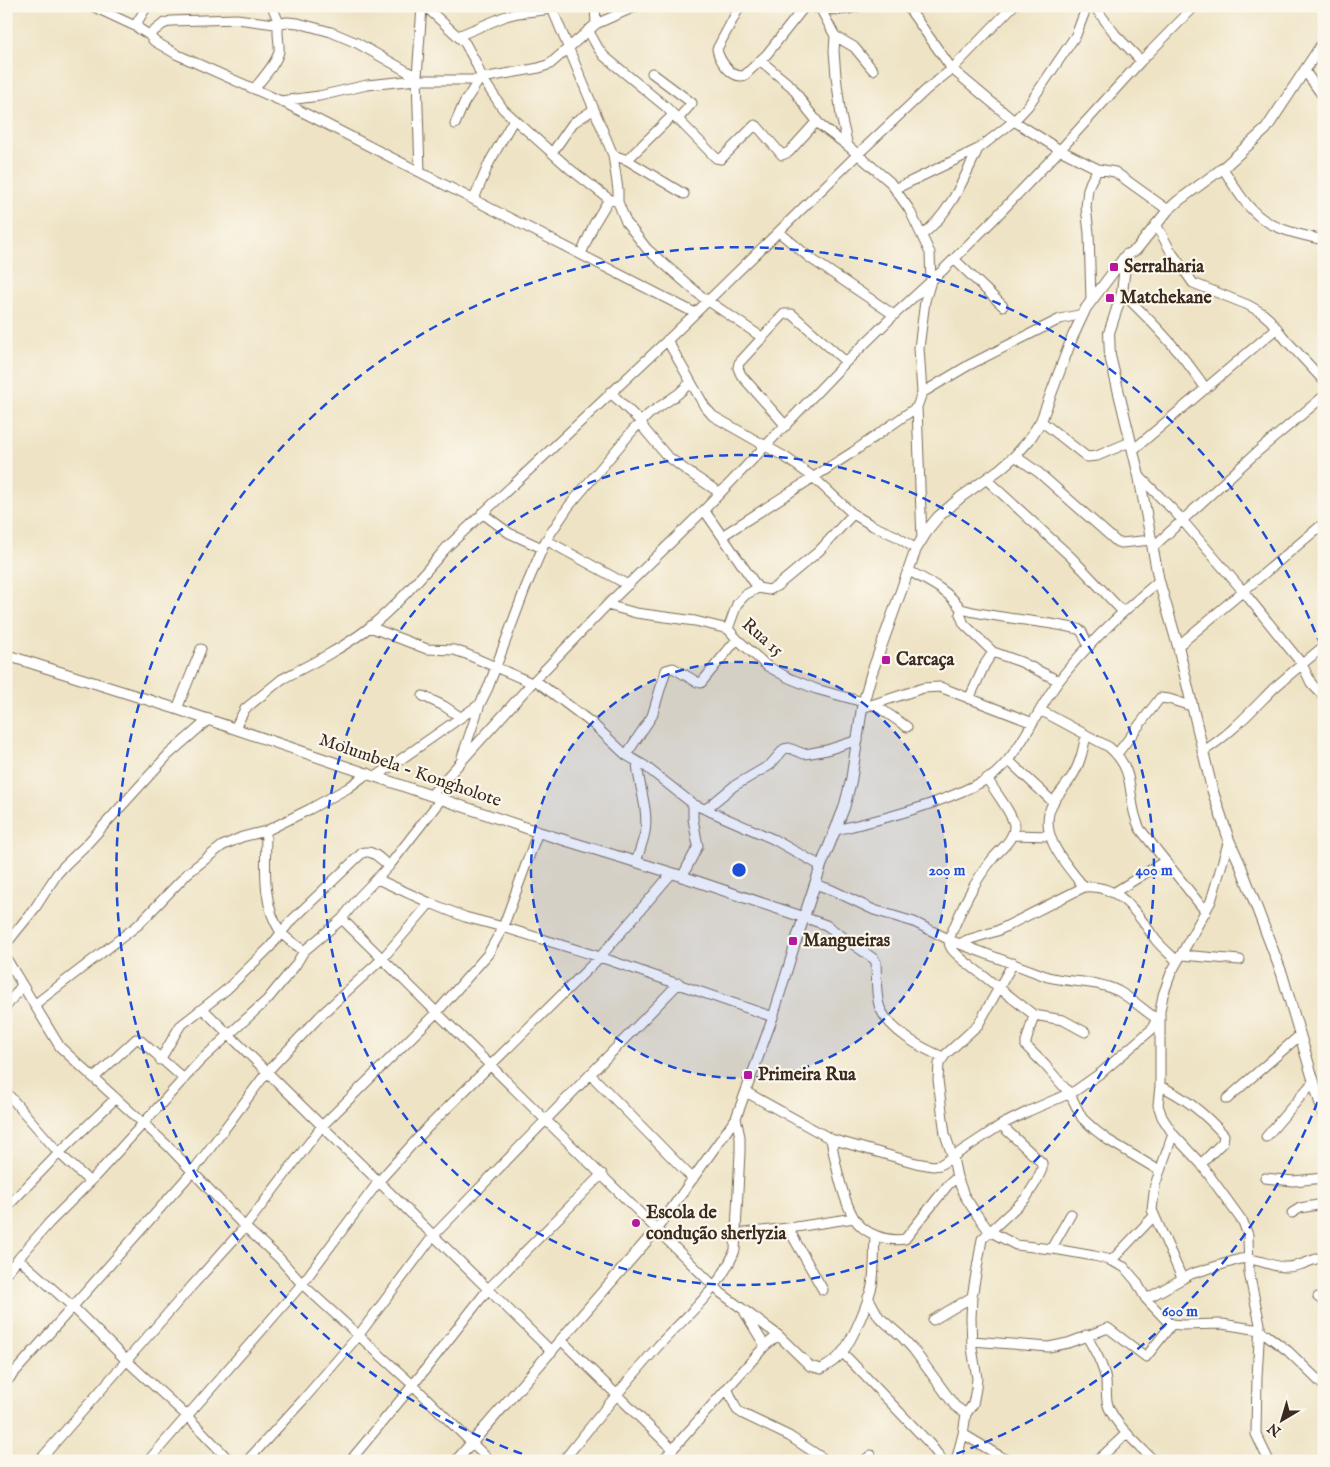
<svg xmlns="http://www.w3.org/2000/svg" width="1330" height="1467" font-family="'IM FELL English',serif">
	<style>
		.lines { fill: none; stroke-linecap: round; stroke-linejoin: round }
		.minor-casing { stroke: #7a6b58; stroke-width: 11 }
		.tertiary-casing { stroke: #7a6b58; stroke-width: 12 }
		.minor { stroke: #fff; stroke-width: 9 }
		.tertiary { stroke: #fff; stroke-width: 10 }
		.ring { fill: none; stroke: #1d4ed8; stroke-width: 2.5; stroke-dasharray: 9 6 }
		.poi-dot { fill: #b5179e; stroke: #fbf7ec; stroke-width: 2 }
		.labels { text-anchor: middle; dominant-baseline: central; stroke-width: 4.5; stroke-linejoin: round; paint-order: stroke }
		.poi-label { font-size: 18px; font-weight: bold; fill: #3b2a1e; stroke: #fbf7ec; text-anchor: start }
		.street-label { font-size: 18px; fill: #3b2a1e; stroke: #fbf7ec }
		.centre { fill: #1d4ed8; stroke: #fbf7ec; stroke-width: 2.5 }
		.ring-label { font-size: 15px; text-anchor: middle; font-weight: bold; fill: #1d4ed8; stroke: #fbf7ec; stroke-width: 4.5; stroke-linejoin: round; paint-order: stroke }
	</style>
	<rect width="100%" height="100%" fill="#fbf7ec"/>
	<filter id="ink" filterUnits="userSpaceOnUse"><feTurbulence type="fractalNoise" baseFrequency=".02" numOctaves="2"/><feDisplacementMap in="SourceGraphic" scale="10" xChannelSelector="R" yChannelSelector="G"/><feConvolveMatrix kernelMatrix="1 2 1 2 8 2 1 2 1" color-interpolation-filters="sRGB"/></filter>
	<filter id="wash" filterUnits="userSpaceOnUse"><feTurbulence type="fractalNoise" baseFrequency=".0096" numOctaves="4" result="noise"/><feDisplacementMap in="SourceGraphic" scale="20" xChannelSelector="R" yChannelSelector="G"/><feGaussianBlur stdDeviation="1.12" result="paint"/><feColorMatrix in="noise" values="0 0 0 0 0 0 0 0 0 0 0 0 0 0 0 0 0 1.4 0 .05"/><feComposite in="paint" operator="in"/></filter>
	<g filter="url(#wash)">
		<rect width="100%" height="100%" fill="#eee3c4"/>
	</g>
	<g filter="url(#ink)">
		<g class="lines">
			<defs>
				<path id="minor" d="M92 6 135 26 149 35 154 41 178 55 281 101 695 313
					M425 6 465 43 476 63 482 78 503 109 570 169 609 199 618 202
					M551 6 613 155 618 190V202L626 222 647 249 701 296 763 338
					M595 6 596 24
					M740 6 717 49C719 60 732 80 745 75L767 54 805 6
					M808 6C824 10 843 12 859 6
					M819 6 835 36 834 51 836 76 841 116 848 146 890 182 909 209 930 253 931 281 925 301 919 348 922 393 917 407 922 540
					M907 6 952 69 1014 121 1060 150 1098 169 1115 172 1168 210
					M1094 6 1115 34 1141 61
					M135 26 147 6
					M588 30 598 48 604 56 666 107 716 158 721 159 755 125 757 126 782 155 789 152 817 121
					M149 35 163 24 171 21 237 19 275 24 287 22 298 23 331 32 357 43 417 77 420 172
					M458 36 506 16 518 13 552 9
					M835 36 854 47 873 70
					M761 61 792 87 808 110 821 126 848 146
					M1305 71 1324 98
					M652 73 692 103 677 120
					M417 77 422 6
					M254 89C261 80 277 63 279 51 280 42 276 33 279 23L272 6
					M281 101 319 96 367 85 417 80H479L482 78 539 68 550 64 596 24 637 6
					M455 124 464 103 479 80
					M552 153 573 123 593 110
					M613 155 627 160 684 194
					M627 160 673 115
					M1223 168C1254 221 1264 227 1324 240
					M895 189 978 149 1014 121 1028 106 1076 35 1087 6
					M474 199 489 163 514 119
					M1156 224 1170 250 1193 283 1248 305 1262 313 1270 320 1286 340 1324 381
					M779 232 810 258 894 315
					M922 235C950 214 963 180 978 149
					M581 254 594 224 609 199
					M954 259 1003 306
					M1122 293C1153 322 1183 354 1206 389
					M1091 300 1089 233 1086 207 1088 189 1091 181 1098 169
					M667 340 705 407 713 416 785 457 813 477 853 514 873 526 896 536 916 549
					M610 392 641 422 645 430 666 455 687 471 720 493
					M922 393 969 365 1060 319 1083 314
					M1041 421 1087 457 1097 456 1130 442
					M786 426 741 375 738 368 739 363 784 314H792L846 362
					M1133 450 1277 328
					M1015 456 1038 472 1117 542 1121 543 1152 540
					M1139 476 1175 512 1243 591 1302 664 1311 683 1324 697
					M987 480 1071 557 1123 612
					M704 510 758 588
					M482 513 509 533 542 548
					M722 536 853 452 917 407
					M546 540 628 585
					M1153 547 1257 452 1324 396
					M909 571C928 581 949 591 961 609 999 619 1039 620 1078 629L1082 632 1089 647
					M607 605 636 613 695 621 728 629 737 639 767 666 789 678 816 689 863 702
					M961 609 960 614 964 624 993 652 1021 662 1059 681
					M370 627 427 649 454 650 466 654 532 683
					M728 629 737 604 745 595 758 588 769 590 777 586 819 551 853 514
					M1178 646 1324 523
					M535 680 593 724 626 755 645 766 693 804 773 839 821 866
					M423 696 444 706 460 717
					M969 699 985 664 993 652
					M874 704 907 727
					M862 708 923 688 940 687 1033 723
					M177 709 201 649
					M1040 710 1109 747C1139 773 1125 799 1140 829L1206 912
					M235 728 245 709 282 679C311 664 341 649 366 630 396 607 422 576 447 547L674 334 858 154 927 89 952 69 1013 6
					M1202 752C1230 735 1251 711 1274 688 1290 674 1307 660 1324 646
					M1117 754 1160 698 1169 699 1191 706
					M626 755 652 716 666 670 673 668 697 682 701 683 737 639
					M462 757 480 704 488 688 525 589 546 540 569 506 633 430 649 414 678 394 691 382
					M1008 760 1053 802
					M377 776 480 704
					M987 778C994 791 1012 812 1014 825 1015 838 1002 848 994 857 973 882 961 910 949 939 948 949 957 954 963 960L1034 1015 1063 1020 1085 1032
					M431 795 532 683 607 605 704 510 846 362 894 315 942 271 993 220 1060 150 1141 61 1195 6
					M706 809 734 786 770 765 784 749 789 748 804 754 811 753 827 750 858 740
					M836 830C879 820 922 809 963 791 973 786 987 781 996 773 1023 748 1036 712 1058 682 1086 645 1123 611 1159 581
					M266 831C266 864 261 902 280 931 285 939 297 945 304 951
					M1013 835 1050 836
					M1229 840 1211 901 1171 973 1163 995 1160 1011V1086L1158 1105 1162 1117 1173 1134 1201 1164 1243 1222 1248 1235 1249 1273 1260 1324 1257 1377 1256 1434 1269 1461
					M636 862C639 852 643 842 645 832 649 809 638 784 637 762
					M682 877 698 846 693 819V804
					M377 879 430 903 465 917 503 927 600 957 773 1017
					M815 884 832 890 874 910 914 922 952 941 1048 977C1072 983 1096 980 1118 991 1133 999 1145 1012 1160 1021
					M1084 887C1066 865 1036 833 1053 803 1058 794 1066 786 1071 778 1080 765 1083 750 1086 735
					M1115 892 1165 861
					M803 917 826 925 874 959 876 962C877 976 875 995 880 1008 890 1031 921 1048 943 1057
					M342 919 721 1293 778 1335 810 1366 821 1369C829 1365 836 1360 842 1353 854 1337 867 1305 872 1286 875 1270 874 1252 875 1236
					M6 944 35 908 57 874 65 865 86 845 168 755 209 719
					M960 944 967 940 997 931 1084 887C1120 884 1137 913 1155 939 1161 947 1170 954 1177 961
					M1182 955 1240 960
					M6 958 60 1047 168 1146 245 1227 279 1258 302 1284 413 1385 490 1461
					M1013 963 978 1025 945 1055 939 1064 938 1080 945 1134 953 1158 957 1177 964 1195 975 1212 989 1231 1016 1245 1060 1250 1094 1256 1107 1259 1124 1267 1136 1281 1146 1299 1166 1320 1172 1324 1181 1325 1222 1324 1260 1330 1288 1351 1324 1386
					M34 1005 138 925 188 873 222 846 242 837 266 831 310 809 348 788 368 773
					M6 1007 22 985
					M203 1009 552 1352
					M1034 1015 1026 1042V1046L1045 1065 1070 1094 1082 1118 1095 1130 1108 1140 1160 1171
					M160 1060 180 1026 226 990 270 947 289 923 362 853C373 849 380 859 389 866
					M590 1074 693 1179
					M94 1078 136 1039 140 1040 184 1079
					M1160 1086C1185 1097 1206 1115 1224 1135L1223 1142 1201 1164
					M6 1092 59 1153 90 1182
					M746 1092 831 1139 916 1163 933 1166 940 1165 1001 1125 1029 1111 1075 1091 1102 1072 1151 1030 1157 1019
					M1227 1099 1299 1036
					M1173 1134 1155 1185 1152 1210 1182 1278
					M1266 1137 1314 1081
					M831 1139C835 1162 842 1198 854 1218 864 1234 886 1242 905 1239L948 1185 957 1177
					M1265 1178 1293 1181 1324 1178
					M6 1208 59 1153 116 1098
					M1292 1213 1300 1208 1324 1204
					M788 1228 823 1290
					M654 1233 736 1118 773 1017 796 941
					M736 1234 796 1227 854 1218
					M1051 1249 1071 1214
					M19 1259 72 1306 126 1360 187 1416 230 1461
					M1111 1261 1154 1216
					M6 1273 49 1223 90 1182 200 1061 267 1000 295 966 304 951 342 919 358 898 389 866 442 798
					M868 1297 879 1317 901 1336 913 1349 955 1406 966 1414
					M1318 1297 1324 1302
					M1146 1299 1191 1274 1240 1259C1256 1257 1269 1266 1284 1267 1297 1268 1312 1260 1324 1256
					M745 1313 765 1346
					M933 1320 972 1297
					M1086 1335C1094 1349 1103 1364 1106 1381 1107 1389 1105 1400 1109 1408 1118 1428 1139 1445 1154 1461
					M561 1340 672 1449
					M972 1341 1049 1347 1068 1343 1108 1328 1146 1357 1172 1324
					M842 1352 929 1443 943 1461
					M6 1382 193 1171 267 1072 322 1014 382 959 430 903
					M727 1388 737 1410 743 1414 789 1436 827 1461
					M963 1434 1008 1461
					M6 1460 7 1461
					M39 1461 182 1297 245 1227 322 1126 437 1012 488 954 503 927 538 832
					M148 1461 302 1284 379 1181 428 1127 600 957 672 873
					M247 1461 303 1400 358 1336 434 1235 679 983
					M350 1461 413 1385 489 1288 602 1174
					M563 1461C594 1422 626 1383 659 1345 686 1316 721 1288 735 1250L740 1152V1137L736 1118
					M662 1461 765 1346 778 1335
					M864 1461 871 1455
					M956 1461 963 1434 966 1414 973 1404 976 1388 977 1378 972 1348 971 1318 972 1297 982 1239 1026 1198 1036 1182 1042 1169V1163L1001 1125
					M1097 1461 1127 1433"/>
				<path id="tertiary" d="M1126 256 1122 293 1109 333 1110 356 1139 476 1159 581 1178 646 1212 789 1229 840 1240 864 1282 974 1324 1116
					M6 655 177 709 538 832 672 873 803 917
					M796 941 821 866 844 808 851 781 862 708 871 675 916 549 929 528 938 517 961 497 1000 469 1015 456 1029 440 1041 421 1072 338 1086 308 1117 267 1126 255 1136 250 1168 210 1178 201 1223 168 1266 129 1324 41
					M456 1461 650 1237"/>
			</defs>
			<!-- minor casing -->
			<use href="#minor" class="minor-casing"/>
			<!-- tertiary casing -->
			<use href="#tertiary" class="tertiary-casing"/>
			<!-- minor -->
			<use href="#minor" class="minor"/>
			<!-- tertiary -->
			<use href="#tertiary" class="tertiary"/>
		</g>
	</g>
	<!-- distance rings -->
	<circle cx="739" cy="870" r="208" fill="#1d4ed8" fill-opacity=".12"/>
	<g class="ring">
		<circle cx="739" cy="870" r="208"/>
		<circle cx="739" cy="870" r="415"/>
		<path d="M1323 1088A623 623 0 0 1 942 1459M536 1459A623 623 0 1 1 1323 652"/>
	</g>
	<!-- markers -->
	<g class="poi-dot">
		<rect x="1109" y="262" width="10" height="10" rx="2.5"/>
		<rect x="1105" y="293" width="10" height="10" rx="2.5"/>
		<rect x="881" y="655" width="10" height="10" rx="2.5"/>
		<rect x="788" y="936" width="10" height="10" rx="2.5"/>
		<rect x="743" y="1070" width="10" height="10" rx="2.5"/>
		<circle cx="636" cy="1223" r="5"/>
	</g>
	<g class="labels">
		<!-- poi labels -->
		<g class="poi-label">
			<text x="1124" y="267">Serralharia</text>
			<text x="1120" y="298">Matchekane</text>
			<text x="896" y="660">Carcaça</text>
			<text x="803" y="941">Mangueiras</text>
			<text x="758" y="1075">Primeira Rua</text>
			<text x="646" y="1213">Escola de<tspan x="646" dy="21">condução sherlyzia</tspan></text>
		</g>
		<!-- street labels -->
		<g class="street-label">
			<text transform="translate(762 638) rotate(41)">Rua 15</text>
			<text transform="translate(410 771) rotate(19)">Molumbela - Kongholote</text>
		</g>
	</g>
	<circle cx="739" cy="870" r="8" class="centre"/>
	<g class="ring-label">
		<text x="947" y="875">200 m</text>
		<text x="1154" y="875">400 m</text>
		<text x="1180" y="1316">600 m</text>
	</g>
	<!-- margin -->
	<rect width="1330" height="1467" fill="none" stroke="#fbf7ec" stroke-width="25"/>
	<!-- north arrow -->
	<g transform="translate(1282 1420) rotate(218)" stroke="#fbf7ec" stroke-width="4" paint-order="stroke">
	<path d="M0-4L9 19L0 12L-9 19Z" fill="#3b2a1e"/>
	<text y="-8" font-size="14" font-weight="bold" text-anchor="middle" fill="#3b2a1e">N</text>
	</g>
</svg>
